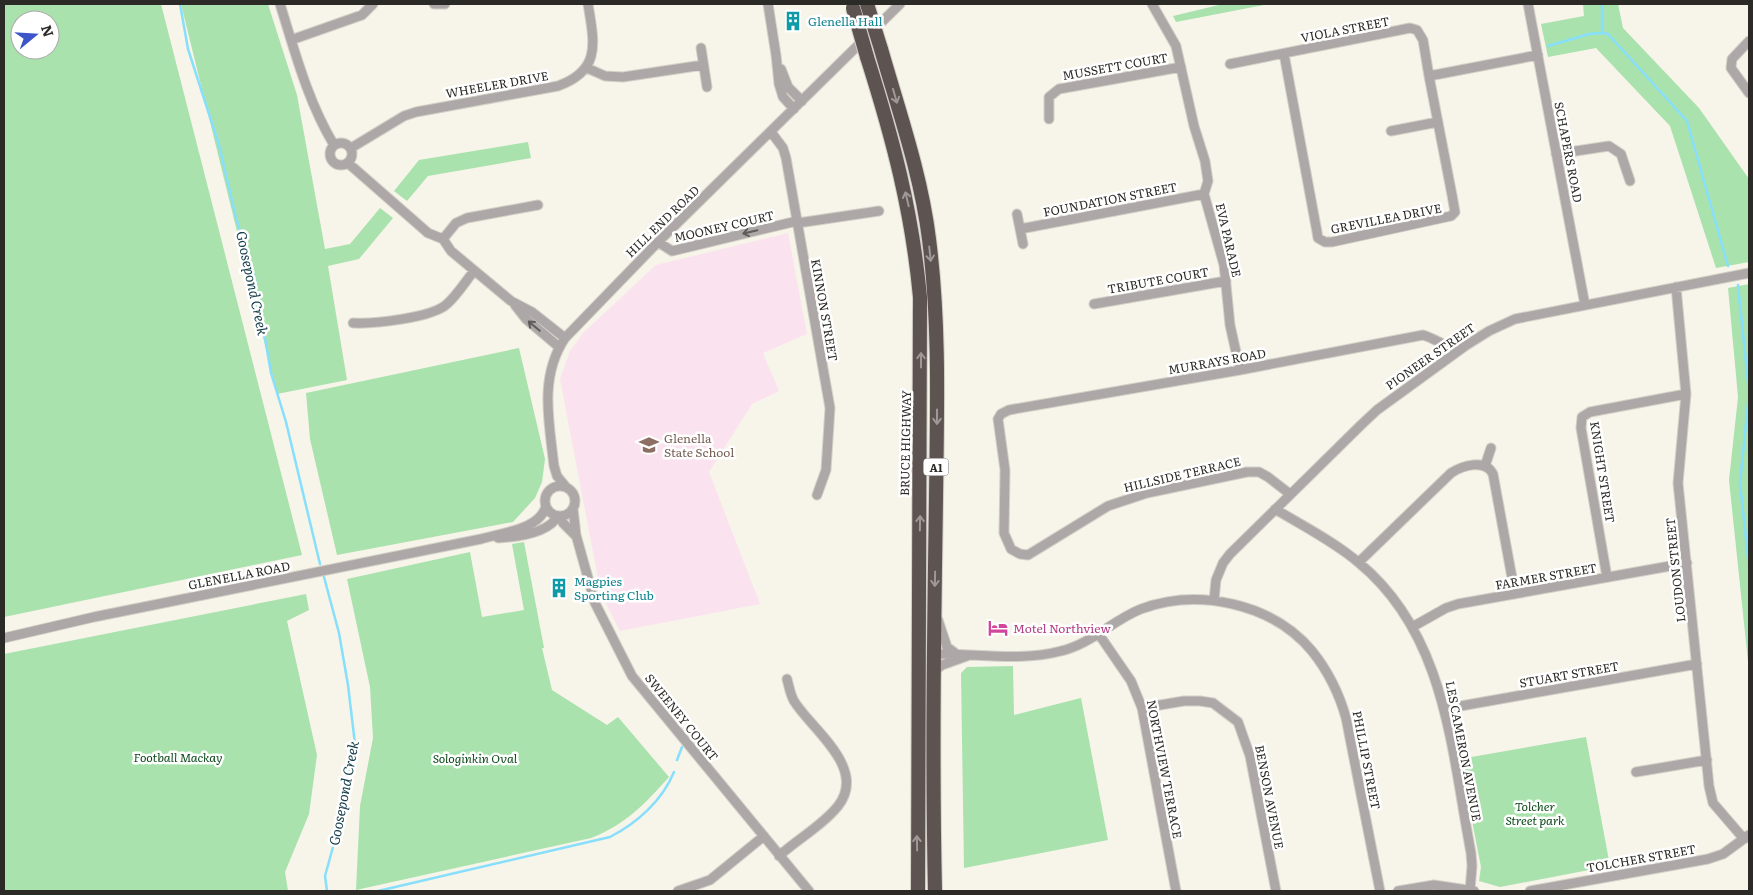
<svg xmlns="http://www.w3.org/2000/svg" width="1753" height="895" font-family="Literata,serif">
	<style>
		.education { fill: #fae3ef }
		.green { fill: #a9e2ad; fill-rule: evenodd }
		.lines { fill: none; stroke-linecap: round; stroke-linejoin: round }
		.stream { stroke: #87dffc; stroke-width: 2.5 }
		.minor-casing { stroke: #d2d0c7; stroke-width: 11 }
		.highway-casing { stroke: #d2d0c7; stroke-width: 16 }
		.minor { stroke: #ada8a7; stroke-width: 9 }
		.highway { stroke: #5d5351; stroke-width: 14 }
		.highway-bridge-casing { stroke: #d2d0c7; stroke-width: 16; stroke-linecap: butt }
		.highway-bridge { stroke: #5d5351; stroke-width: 14 }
		.oneway { stroke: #9e9897 }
		.oneway2 { stroke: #5f5c5a }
		.labels { text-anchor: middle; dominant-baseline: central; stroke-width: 5; stroke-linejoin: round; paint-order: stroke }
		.shield { fill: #fff; stroke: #6b6a67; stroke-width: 1 }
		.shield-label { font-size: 11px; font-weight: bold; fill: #2b2a26 }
		.culture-label { font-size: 12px; fill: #0d838f; stroke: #fff; text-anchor: start }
		.street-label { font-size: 12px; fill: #2b2a26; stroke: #fff }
		.education-label { font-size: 12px; fill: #785e54; stroke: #fff; text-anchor: start }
		.hotel-label { font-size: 12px; fill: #b23c85; stroke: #fff; text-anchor: start }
		.park-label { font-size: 12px; font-style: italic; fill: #0d4a1a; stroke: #fff }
		.water-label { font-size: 14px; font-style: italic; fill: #18404c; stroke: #fff }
	</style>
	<rect width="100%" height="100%" fill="#f7f4ea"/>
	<!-- education -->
	<path class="education" d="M788 233 807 334 763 353 779 391 752 404 709 472 760 604 620 631 601 594 560 379 570 351 583 333 656 265Z"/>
	<!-- green -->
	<path class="green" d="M4 4H161L302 555 4 617ZM20 20H50V50H20Z
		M181 4H268L297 95 325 249 350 244 380 208 393 218 359 259 328 266 347 380 277 394Z
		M1223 4H1269L1176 22 1173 16Z
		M1583 4H1618L1623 28 1699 108 1749 179V262L1716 268 1670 126 1596 48 1548 57 1541 24 1584 16Z
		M528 142 531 158 428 176 407 201 394 191 419 160Z
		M1749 284V671L1729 480 1738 397 1728 288Z
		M519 348 545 459 542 482 535 498 513 522 337 555 310 439 306 393Z
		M524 542 544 648H542L552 690 607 725 618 717 669 777C645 804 625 825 591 838L356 890 360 806 373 738 370 687 347 579 470 552 482 617 524 610 512 544Z
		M306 594 309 610 287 621 317 755 309 814 285 872 288 891H4V654Z
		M1013 666 1014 715 1081 698 1108 840 964 868 961 673 967 667Z
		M1586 737 1610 866 1500 887 1479 881 1481 867 1460 759Z"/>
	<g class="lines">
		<!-- stream -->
		<path class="stream" d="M180 4 188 49 219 145 236 218 255 279 271 373 286 422 320 564
			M1602 4V33L1608 34 1687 121 1728 266
			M1548 46 1589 34 1602 33
			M1738 285 1749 392
			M1749 394 1740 483 1749 567
			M324 577 339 633 348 685 355 744 349 774 341 795 338 829 325 876 327 891
			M677 760 682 747
			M378 891 610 837C637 823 662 801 674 772"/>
		<defs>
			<path id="minor" d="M280 4C295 52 308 102 334 145
				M434 4H445
				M768 4 776 55 779 84 783 97 794 109
				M1152 4 1176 46 1194 126 1205 161 1208 181 1204 194 1224 265 1230 325 1240 370
				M1528 4 1585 305
				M291 40 362 15 373 4
				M1749 41 1732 59 1731 68 1749 93
				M701 48 707 87
				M1284 54 1317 232 1318 238 1325 242H1332L1451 216 1455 212 1452 195 1429 76 1538 55
				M1230 64 1410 28 1417 30 1423 40 1429 76
				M587 68 605 76 623 77 703 65
				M781 69 788 87 802 101
				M1049 119V97L1059 89 1181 67
				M1391 131 1438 122
				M771 132 783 148 786 158 830 408 826 470 817 495
				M330 154a11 11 0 1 1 22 0a11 11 0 1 1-22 0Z
				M351 148 404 116 416 112 558 86C602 70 594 42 588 4
				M1556 154 1609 146 1621 154 1630 181
				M348 163 428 233 443 239 451 251 511 301 532 312 565 338
				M1017 214 1023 244
				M798 223 879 211
				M1020 229 1204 194
				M443 239 456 223 467 218 538 205
				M658 242 672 251 797 221
				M1676 287 1686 394 1678 483 1709 786 1713 803 1744 839
				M1094 304 1226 281
				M515 305 526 319 559 347
				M353 323C373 324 432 318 447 304 457 295 465 282 474 271
				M1485 466 1491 448
				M545 501a15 15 0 1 1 30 0a15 15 0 1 1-30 0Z
				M566 487 557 476 554 466C549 421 539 377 565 338L658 242 900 4
				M1290 494 1268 477 1259 472H1247L1147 493 1108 506 1028 555 1020 554 1011 549 1004 533 1005 470 998 419 1001 414 1009 410 1240 370 1423 335C1439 340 1447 350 1465 346
				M573 508 576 535 595 603 632 676 809 891
				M1275 509C1303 526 1333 541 1358 562 1446 634 1451 749 1471 853L1472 866 1470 890
				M560 516 563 523 575 535
				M498 538C517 537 548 533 558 516
				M1359 562 1451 473C1462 466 1485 458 1493 474L1515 594
				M1607 577 1581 428 1582 417 1590 412 1686 394
				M1214 600 1216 580 1223 563 1230 554 1361 425 1377 410 1465 346 1489 331 1515 319 1749 273
				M938 620 947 647 955 653
				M1414 626 1446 608 1458 604 1687 563
				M1098 633 1131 681 1142 708 1176 891
				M4 638 94 617 481 539C500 533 540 530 546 506
				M933 654C974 653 1020 662 1061 651 1091 644 1113 620 1141 609 1198 588 1272 603 1312 651 1328 671 1339 693 1346 718L1380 891
				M932 673 942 665 967 656
				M1142 708 1184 701H1200L1213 703 1238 722 1250 756 1276 891
				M1444 709 1697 664
				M1636 772 1707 760
				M779 856C798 839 823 825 838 806 868 768 811 729 794 701 790 694 789 686 787 679
				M678 891 710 880 764 836
				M1398 891 1434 885 1474 891
				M1530 891 1708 859 1723 854 1749 835"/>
			<path id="highway" d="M881 49C899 112 921 174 929 239 940 326 937 412 936 499 934 630 932 760 935 891
				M867 57C893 139 912 211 920 297L918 891"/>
		</defs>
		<!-- minor casing -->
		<use href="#minor" class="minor-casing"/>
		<!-- highway casing -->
		<use href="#highway" class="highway-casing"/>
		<!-- minor -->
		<use href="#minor" class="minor"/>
		<!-- highway -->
		<use href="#highway" class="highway"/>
		<defs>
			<path id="highway-bridge" d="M867 4 881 49
				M853 8 867 57"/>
		</defs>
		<!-- highway-bridge casing -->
		<use href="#highway-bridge" class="highway-bridge-casing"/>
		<!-- highway-bridge -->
		<use href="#highway-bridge" class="highway-bridge"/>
	</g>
	<!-- one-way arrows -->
	<defs><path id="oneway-shaft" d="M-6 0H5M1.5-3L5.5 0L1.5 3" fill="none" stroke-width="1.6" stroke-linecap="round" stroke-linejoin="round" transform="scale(1.25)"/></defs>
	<g class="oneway">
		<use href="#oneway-shaft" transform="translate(895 96) rotate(74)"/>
		<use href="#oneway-shaft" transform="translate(907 199) rotate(-103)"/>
		<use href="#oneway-shaft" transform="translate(930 254) rotate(84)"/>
		<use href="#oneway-shaft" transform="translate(921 360) rotate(-90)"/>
		<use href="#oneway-shaft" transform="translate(937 417) rotate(90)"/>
		<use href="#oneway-shaft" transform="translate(920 523) rotate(-89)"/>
		<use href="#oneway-shaft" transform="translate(935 579) rotate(91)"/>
		<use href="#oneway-shaft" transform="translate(917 843) rotate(-91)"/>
	</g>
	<g class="oneway2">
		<use href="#oneway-shaft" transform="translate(750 232) rotate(167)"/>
		<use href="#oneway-shaft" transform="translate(534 326) rotate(-140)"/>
	</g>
	<!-- icons -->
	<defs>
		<symbol id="building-bare" viewBox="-9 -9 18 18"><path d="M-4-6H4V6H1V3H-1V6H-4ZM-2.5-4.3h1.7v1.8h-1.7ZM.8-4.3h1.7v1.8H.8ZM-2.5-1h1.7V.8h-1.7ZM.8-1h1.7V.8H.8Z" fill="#0f9aa8" stroke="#fff" stroke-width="2.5" paint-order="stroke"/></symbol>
		<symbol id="school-bare" viewBox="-9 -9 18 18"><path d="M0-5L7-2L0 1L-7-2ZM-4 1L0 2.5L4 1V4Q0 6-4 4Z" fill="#8d6e63" stroke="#fff" stroke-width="2.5" paint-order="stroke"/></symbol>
		<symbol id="hotel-bare" viewBox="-9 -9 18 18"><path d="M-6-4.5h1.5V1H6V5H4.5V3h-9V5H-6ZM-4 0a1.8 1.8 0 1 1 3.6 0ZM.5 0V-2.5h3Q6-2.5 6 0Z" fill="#d1479c" stroke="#fff" stroke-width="2.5" paint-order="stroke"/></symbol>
	</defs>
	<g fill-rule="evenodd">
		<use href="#building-bare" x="779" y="7" width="28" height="28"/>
		<use href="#school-bare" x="635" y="431" width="28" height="28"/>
		<use href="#building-bare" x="545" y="574" width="28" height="28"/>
		<use href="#hotel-bare" x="984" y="614" width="28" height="28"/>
	</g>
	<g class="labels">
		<!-- shield labels -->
		<rect class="shield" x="923.5" y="458.5" width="25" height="17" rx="4"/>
		<g class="shield-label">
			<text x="936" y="467">A1</text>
		</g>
		<!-- culture labels -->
		<g class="culture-label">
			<text x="808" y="21">Glenella Hall</text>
			<text x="574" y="581">Magpies<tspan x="574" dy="14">Sporting Club</tspan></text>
		</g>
		<!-- street labels -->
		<g class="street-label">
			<text transform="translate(1345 29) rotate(-11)">VIOLA STREET</text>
			<text transform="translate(1115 66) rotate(-10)">MUSSETT COURT</text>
			<text transform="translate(497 84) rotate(-10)">WHEELER DRIVE</text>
			<text transform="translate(1569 152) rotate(79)">SCHAPERS ROAD</text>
			<text transform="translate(1110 199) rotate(-11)">FOUNDATION STREET</text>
			<text transform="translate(1386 218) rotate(-11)">GREVILLEA DRIVE</text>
			<text transform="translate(662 221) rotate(-44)">HILL END ROAD</text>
			<text transform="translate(724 226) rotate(-13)">MOONEY COURT</text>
			<text transform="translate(1229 240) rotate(77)">EVA PARADE</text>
			<text transform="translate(1158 280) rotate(-10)">TRIBUTE COURT</text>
			<text transform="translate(825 310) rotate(80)">KINNON STREET</text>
			<text transform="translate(1430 356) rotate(-35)">PIONEER STREET</text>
			<text transform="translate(1217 361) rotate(-10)">MURRAYS ROAD</text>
			<text transform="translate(905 443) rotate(-89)">BRUCE HIGHWAY</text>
			<text transform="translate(1603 472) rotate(81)">KNIGHT STREET</text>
			<text transform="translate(1182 474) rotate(-13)">HILLSIDE TERRACE</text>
			<text transform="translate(1675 570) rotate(-96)">LOUDON STREET</text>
			<text transform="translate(239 575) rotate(-11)">GLENELLA ROAD</text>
			<text transform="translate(1546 576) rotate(-10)">FARMER STREET</text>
			<text transform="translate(1569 674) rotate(-10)">STUART STREET</text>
			<text transform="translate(682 717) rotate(51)">SWEENEY COURT</text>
			<text transform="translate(1464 751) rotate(79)">LES CAMERON AVENUE</text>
			<text transform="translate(1367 760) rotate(79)">PHILLIP STREET</text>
			<text transform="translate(1165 769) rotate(79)">NORTHVIEW TERRACE</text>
			<text transform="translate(1270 797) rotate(79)">BENSON AVENUE</text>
			<text transform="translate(1641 858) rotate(-10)">TOLCHER STREET</text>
		</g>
		<!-- education labels -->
		<g class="education-label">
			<text x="664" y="438">Glenella<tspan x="664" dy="14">State School</tspan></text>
		</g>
		<!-- hotel labels -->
		<g class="hotel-label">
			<text x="1013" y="628">Motel Northview</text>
		</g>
		<!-- park labels -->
		<g class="park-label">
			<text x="178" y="757">Football Mackay</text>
			<text x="475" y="758">Sologinkin Oval</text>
			<text x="1535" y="806">Tolcher<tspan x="1535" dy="14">Street park</tspan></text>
		</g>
		<!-- water labels -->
		<g class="water-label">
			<text transform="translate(253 283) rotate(78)">Goosepond Creek</text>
			<text transform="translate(343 793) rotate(-79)">Goosepond Creek</text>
		</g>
	</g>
	<!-- border -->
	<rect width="1753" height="895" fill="none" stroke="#2b2a26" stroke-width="10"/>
	<!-- north arrow -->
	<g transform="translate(35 35) rotate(72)"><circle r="24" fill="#ffffff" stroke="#aaaaa8"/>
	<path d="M0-4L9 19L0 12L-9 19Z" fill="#3c56c9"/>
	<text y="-8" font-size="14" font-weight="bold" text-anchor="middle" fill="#2b2a26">N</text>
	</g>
</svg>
